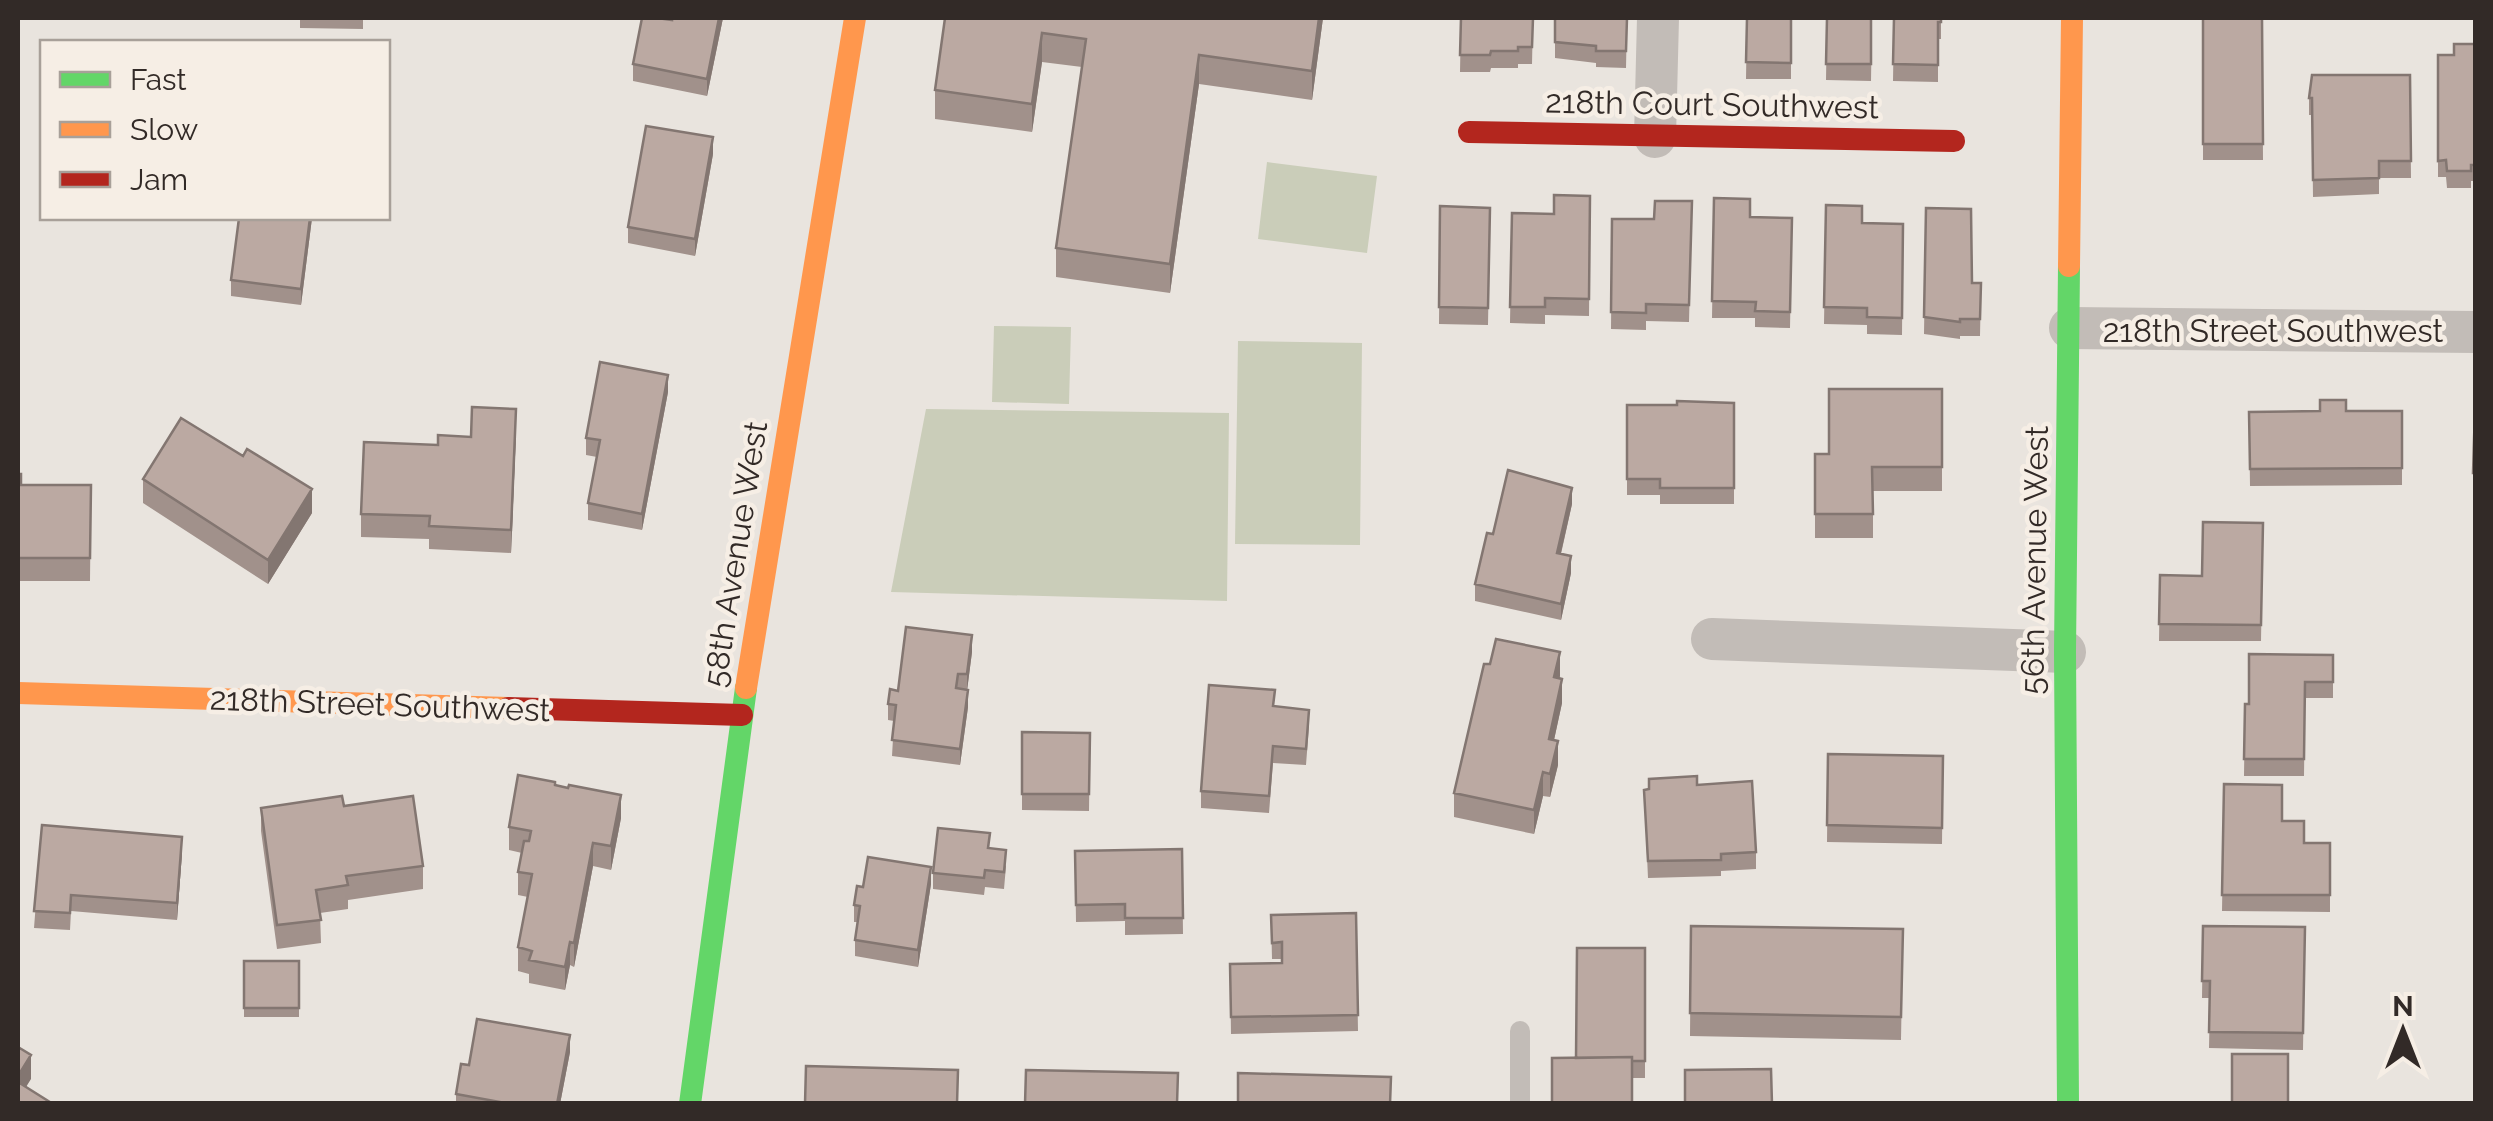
<svg xmlns="http://www.w3.org/2000/svg" width="2493" height="1121" font-family="Raleway,sans-serif">
	<style>
		.green { fill: #cacdb9 }
		.lines { fill: none; stroke-linecap: round; stroke-linejoin: round }
		.lane { stroke: #c2bcb7; stroke-width: 20 }
		.street { stroke: #c2bcb7; stroke-width: 42 }
		.fast { stroke: #63d668; stroke-width: 22 }
		.slow { stroke: #ff974d; stroke-width: 22 }
		.jam { stroke: #b3261e; stroke-width: 22 }
		.wall { fill: #a1918b }
		.shaded-wall { fill: #837671 }
		.building { fill: #bba9a2; stroke: #837671; stroke-width: 2.5 }
		.labels { text-anchor: middle; dominant-baseline: central; stroke-width: 9; stroke-linejoin: round; paint-order: stroke }
		.street-label { font-size: 32px; fill: #322a27; stroke: #f6eee5 }
	</style>
	<rect width="100%" height="100%" fill="#e9e4de"/>
	<!-- green -->
	<path class="green" d="M1267 162 1377 176 1367 253 1258 239Z
		M994 326 1071 327 1069 404 992 402Z
		M1238 341 1362 343 1360 545 1235 544Z
		M926 409 1229 413 1227 601 891 592Z"/>
	<g class="lines">
		<!-- lane -->
		<path class="lane" d="M1520 1031V1104"/>
		<!-- street -->
		<path class="street" d="M1655 137 1658 18
			M2070 328 2476 332
			M1712 639 2065 652"/>
		<!-- fast -->
		<path class="fast" d="M690 1104 746 688
			M2068 1104 2065 652 2069 266"/>
		<!-- slow -->
		<path class="slow" d="M2069 266 2072 18
			M746 688 855 18
			M18 693 508 708"/>
		<!-- jam -->
		<path class="jam" d="M1469 132 1954 141
			M508 708 742 715"/>
	</g>
	<!-- wall -->
	<path class="wall" d="M300 18H363V29L300 28Z
		M672 18H723L707 96 633 81V64L672 20Z
		M945 18H1323L1312 100 1199 84 1170 293 1056 277V248L1082 67 1042 62 1032 132 935 119V90Z
		M1461 18H1533L1532 64H1518V68H1491L1490 72H1460Z
		M1555 18H1627L1626 68 1596 67V63L1555 58Z
		M1747 18H1791V79H1746Z
		M1827 18H1872L1871 81 1826 80Z
		M1894 18H1941V39H1938V82L1893 81Z
		M2203 18H2262L2263 160H2203Z
		M2476 44V181H2471V188H2447L2446 177H2438V55H2454Z
		M2410 75 2411 178H2379V194L2313 197 2312 115H2309V98Z
		M713 154 695 256 628 243V227Z
		M1590 196 1589 316 1545 315V324L1510 323 1512 213 1554 214Z
		M1714 198 1750 217 1792 218 1790 328 1755 327V318H1712Z
		M1692 201 1689 322 1646 321V330L1611 329 1612 219H1654Z
		M1826 205 1862 223 1903 224 1902 335 1867 334V325L1824 324Z
		M1440 206 1490 208 1488 325 1439 324Z
		M1926 208 1972 283H1981L1980 336H1960V339L1924 334Z
		M239 218H312L301 305 231 296V280Z
		M1942 389V491H1873V538H1815V454H1829Z
		M668 392 642 530 588 520V503L597 457 586 455V438Z
		M1734 403V504H1660V495H1627V405Z
		M2475 408H2476V490H2473Z
		M2402 411V485L2250 486 2249 412Z
		M516 433 511 553 429 549V539L361 537V514L438 445 471 437Z
		M18 474 21 485H91L90 581H18Z
		M143 479 312 513 268 584 143 503Z
		M1572 504 1561 554 1571 573 1561 620 1475 601V584L1493 534Z
		M2263 523 2261 641H2159L2160 575 2202 576Z
		M972 652 967 690 968 707 960 765 892 756 894 721 888 720V704L898 691Z
		M2333 655V698H2305L2304 776H2244L2245 704H2249Z
		M1560 676 1562 703 1554 740 1558 765 1550 797 1543 796 1534 834 1454 817V793Z
		M1275 706 1309 726 1306 765 1273 763 1269 813 1201 808V791Z
		M1022 732 1090 733 1089 811 1022 810Z
		M1828 754 1943 756 1942 844 1827 842Z
		M2224 784 2282 821 2304 843H2330V912L2222 911Z
		M555 785 621 818 611 870 593 866 574 967 570 965 565 990 529 983V974L518 971V947L528 897 518 895V872L522 853 509 850V827Z
		M1697 785 1756 852V869L1721 871V876L1648 878 1644 790Z
		M344 806 423 866V889L348 900V909L320 913 321 943 277 949 261 831V808Z
		M42 825 182 853 177 920 71 911 70 930 34 928Z
		M990 848 1006 866 1004 889 985 887 984 895 933 889V873Z
		M1182 849 1183 934 1125 935V921L1076 922 1075 851Z
		M931 884 918 967 855 956V940L858 922H854V905L863 887Z
		M1356 913 1358 1031 1231 1034 1230 964 1282 963V959H1272L1271 915Z
		M1691 926 1903 929 1901 1040 1690 1036Z
		M2203 926 2305 927 2303 1050 2209 1048 2210 998H2202Z
		M1645 948V1078H1632L1576 1058Z
		M244 961H299V1017H244Z
		M570 1052 560 1104H456V1094L469 1065Z"/>
	<!-- shaded-wall -->
	<path class="shaded-wall" d="M719 18H723L707 96V79Z
		M1319 18H1323L1312 100V71Z
		M1042 33V62L1032 132V104Z
		M1199 55V84L1170 293V264Z
		M713 137V154L695 256V239Z
		M310 218H312L301 305V289Z
		M668 375V392L642 530V514Z
		M516 409V433L511 553V530Z
		M1572 488V504L1557 570V553Z
		M312 489V513L268 584V560Z
		M1571 556V573L1561 620V604Z
		M972 635V652L967 691V674Z
		M1560 652V676L1554 701V677Z
		M1562 679V703L1549 763V739Z
		M968 690V707L960 765V749Z
		M1558 741V765L1550 797V774Z
		M1543 772V796L1534 834V810Z
		M621 795V818L611 870V846Z
		M182 837V853L177 920V903Z
		M593 843V866L574 967V943Z
		M931 867V884L918 967V950Z
		M570 942V965L565 990V967Z
		M570 1035V1052L560 1104H557Z
		M31 1055V1079L18 1100V1076Z"/>
	<!-- building -->
	<path class="building" d="M642 18H657L672 20V18H719L707 79 633 64Z
		M945 18H1319L1312 71 1199 55 1170 264 1056 248 1086 39 1042 33 1032 104 935 90Z
		M1461 18H1533L1532 47H1518V51H1491L1490 55H1460Z
		M1555 18H1627L1626 51H1596V46L1555 42Z
		M1747 18H1791V63L1746 62Z
		M1827 18H1871V64H1826Z
		M1894 18H1941V22H1938V65L1893 64Z
		M2203 18H2262L2263 144H2203Z
		M2454 44H2476V165H2471V171H2447L2446 160 2438 161V55H2454Z
		M2312 75H2410L2411 161H2379V178L2313 180 2312 98H2309Z
		M646 126 713 137 695 239 628 227Z
		M1554 195 1590 196 1589 299 1545 298V307H1510L1512 213 1554 214Z
		M1714 198 1750 199V217L1792 218 1790 312 1755 311 1756 302 1712 301Z
		M1655 201H1692L1689 305 1646 304V313L1611 312 1612 219H1654Z
		M1826 205 1862 206V223L1903 224 1902 318 1867 317V308L1824 307Z
		M1440 206 1490 208 1488 308 1439 307Z
		M1926 208 1971 209 1972 283H1981L1980 319H1960V322L1924 317Z
		M239 218H310L301 289 231 280Z
		M600 362 668 375 642 514 588 503 600 440 586 438Z
		M1829 389H1942V467H1872L1873 514H1815V454H1829Z
		M2320 400H2346V411H2402V468L2250 469 2249 412 2320 411Z
		M1677 401 1734 403V488H1660V479H1627V405H1677Z
		M472 407 516 409 511 530 429 526 430 516 361 514 364 442 438 445V435L471 437Z
		M2475 408H2476V473H2473Z
		M181 418 243 456 247 449 312 489 268 560 143 479Z
		M1508 470 1572 488 1557 553 1571 556 1561 604 1475 584 1487 533 1493 534Z
		M18 474H21V485H91L90 558H18Z
		M2203 522 2263 523 2261 625 2159 624 2160 575 2202 576Z
		M906 627 972 635 967 674H958L956 688 968 690 960 749 892 740 896 705 888 704 890 689 898 691Z
		M1496 639 1560 652 1554 677 1562 679 1549 739 1558 741 1550 774 1543 772 1534 810 1454 793 1484 664H1490Z
		M2249 654 2333 655V682H2305L2304 759H2244L2245 704H2249Z
		M1209 685 1275 690 1273 706 1309 710 1306 749 1273 746 1269 796 1201 791Z
		M1022 732 1090 733 1089 794H1022Z
		M1828 754 1943 756 1942 828 1827 825Z
		M518 775 555 782V785L568 788 569 785 621 795 611 846 593 843 574 943 570 942 565 967 529 960 532 951 518 947 532 874 518 872 524 841H529L531 831 509 827Z
		M1697 776V785L1752 781 1756 852 1721 854V860L1648 861 1644 790 1649 789V779Z
		M2224 784 2282 785V821H2304V843H2330V895H2222Z
		M342 796 344 806 413 796 423 866 346 876 348 885 316 890 321 920 277 925 261 808Z
		M42 825 182 837 177 903 71 895 70 913 34 911Z
		M938 828 990 833 988 848 1006 850 1004 872 985 870 984 878 933 873Z
		M1182 849 1183 918H1125V904L1076 905 1075 851Z
		M868 857 931 867 918 950 855 940 860 906 854 905 857 886 863 887Z
		M1356 913 1358 1015 1231 1017 1230 964 1282 963V942L1272 943 1271 915Z
		M1691 926 1903 929 1901 1017 1690 1013Z
		M2203 926 2305 927 2303 1033 2209 1032 2210 981H2202Z
		M1577 948H1645V1061H1632V1057L1576 1058Z
		M244 961H299V1008H244Z
		M477 1019 570 1035 557 1104H500V1102L456 1094 461 1064 469 1065Z
		M18 1047 31 1055 18 1076Z
		M2232 1054H2288V1104H2232Z
		M1632 1057V1104H1552V1058Z
		M806 1066 958 1070 957 1104H805Z
		M1771 1069 1772 1104H1685V1070Z
		M1026 1070 1178 1073 1177 1104H1025Z
		M1238 1073 1391 1077 1390 1104H1238Z
		M18 1082 53 1104H18Z"/>
	<g class="labels">
		<!-- street labels -->
		<g class="street-label">
			<text transform="translate(1712 104) rotate(1)">218th Court Southwest</text>
			<text x="2273" y="330">218th Street Southwest</text>
			<text transform="translate(735 554) rotate(-81)">58th Avenue West</text>
			<text transform="translate(2034 560) rotate(-89)">56th Avenue West</text>
			<text transform="translate(380 704) rotate(2)">218th Street Southwest</text>
		</g>
	</g>
	<!-- border -->
	<rect width="2493" height="1121" fill="none" stroke="#322a27" stroke-width="40"/>
	<!-- legend -->
	<rect x="40" y="40" width="350" height="180" fill="#f6eee5" stroke="#a8a099" stroke-width="2.5"/>
	<rect x="60" y="72" width="50" height="15" fill="#63d668" stroke="#a8a099" stroke-width="2.5"/>
	<text x="130" y="90" font-size="30" fill="#322a27">Fast</text>
	<rect x="60" y="122" width="50" height="15" fill="#ff974d" stroke="#a8a099" stroke-width="2.5"/>
	<text x="130" y="140" font-size="30" fill="#322a27">Slow</text>
	<rect x="60" y="172" width="50" height="15" fill="#b3261e" stroke="#a8a099" stroke-width="2.5"/>
	<text x="130" y="190" font-size="30" fill="#322a27">Jam</text>
	<!-- north arrow -->
	<g transform="translate(2403 1031)" stroke="#f6eee5" stroke-width="8" paint-order="stroke">
	<path d="M0-8L18 38L0 25L-18 38Z" fill="#322a27"/>
	<text y="-15" font-size="28" font-weight="bold" text-anchor="middle" fill="#322a27">N</text>
	</g>
</svg>
